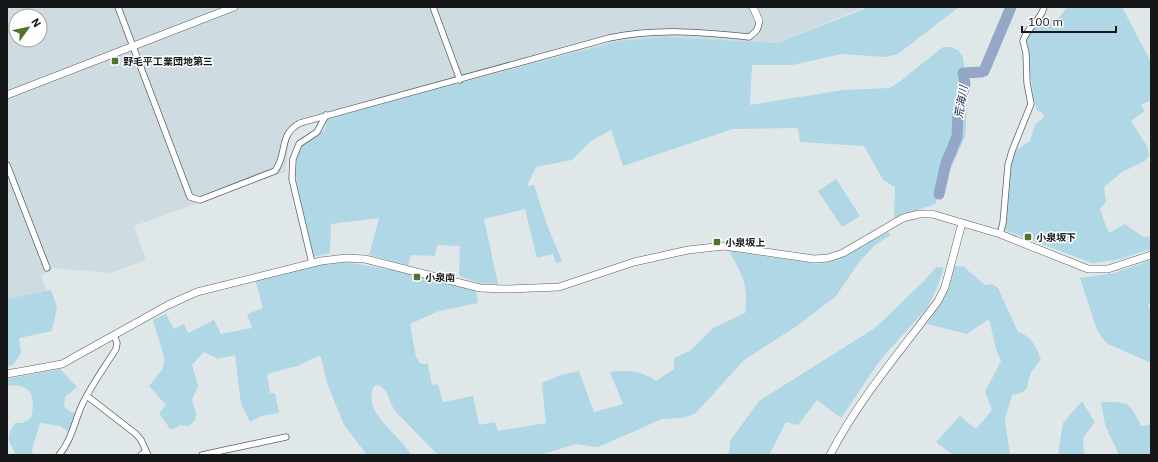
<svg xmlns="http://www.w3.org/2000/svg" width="1158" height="462" font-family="'IBM Plex Sans','Noto Sans JP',sans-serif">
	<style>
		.built { fill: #cedce2; fill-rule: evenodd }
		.green { fill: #b0d7e6 }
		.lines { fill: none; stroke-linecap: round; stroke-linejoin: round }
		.river { stroke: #94a7c6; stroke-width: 11 }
		.minor-casing { stroke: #5b6062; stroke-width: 7 }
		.tertiary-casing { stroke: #5b6062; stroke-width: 8 }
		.minor { stroke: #fff; stroke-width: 5.5 }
		.tertiary { stroke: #fff; stroke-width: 7 }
		.poi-dot { fill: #51742c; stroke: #fff; stroke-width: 1.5 }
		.labels { text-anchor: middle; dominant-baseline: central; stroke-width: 3; stroke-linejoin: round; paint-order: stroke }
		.poi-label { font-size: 10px; font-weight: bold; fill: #151718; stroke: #fff; text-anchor: start }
		.water-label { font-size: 11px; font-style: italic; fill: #102851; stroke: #fff }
	</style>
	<rect width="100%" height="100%" fill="#e0e7e9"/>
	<!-- built -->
	<path class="built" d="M7 7H865L778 43 661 37 620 41 304 126 294 131 289 138 285 172 134 226 146 260 111 273 53 268 41 275 47 291 7 299ZM16 16H40V40H16Z"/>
	<!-- green -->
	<path class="green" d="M869 7H959L898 54 885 57 842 54 792 65H752L750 105 843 90 889 88 898 83 943 47H951L959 51 963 57 967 91 966 124 965 137 935 204 894 218 895 187 883 180 864 146 800 142 798 128 733 129 623 166 611 130 591 141 572 160 536 167 527 186 534 185 547 225 562 261 556 263 553 254 537 258 525 209 484 219 498 284 480 283 461 277 459 274 460 246 437 245 435 256 411 255 408 265 369 255 379 218 331 224 330 253 313 257C307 229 287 174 301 148 309 133 327 140 327 118L620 41 661 37 778 43Z
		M1067 7H1122L1151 62V100L1141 105 1145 111 1131 121 1147 146 1149 155 1145 161 1122 172 1104 187 1106 201 1100 210 1109 233 1125 224 1143 237 1151 236V249L1116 260 1092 263 1005 230 1010 165 1015 151 1030 141 1035 125 1044 117 1042 112 1037 111C1032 93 1031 77 1029 59 1029 52 1024 44 1027 37 1033 23 1045 19 1059 18Z
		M836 179 860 216 842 227 818 191Z
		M888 232 891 235 875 245 859 262 836 296 797 326 744 360 695 414 682 418 662 419 598 447 576 444 540 455H438L394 410 386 391 379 385 374 386C361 413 400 434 411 455H367L344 425 327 383 321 357 318 356 297 366 267 374 270 393H275L279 413 261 416 250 422 241 404 235 355 218 359 204 352 192 365 198 386 192 400 196 413 195 421 188 426 180 425 176 428 170 429 159 413 166 405 149 386 162 370 165 360 153 320 166 314 174 329 184 324 188 333 214 320 221 334 252 328 247 314 263 308 255 279 318 264 346 262 409 273 476 291 478 303 439 311 410 324 416 357 421 364H428L432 385 438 384 443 402 473 396 479 425 495 422 498 431 546 423 542 383 560 375 579 371 594 412 623 404 610 372C628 370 641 370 656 381L674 369V358L690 351 713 328 745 313C749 286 742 274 729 251L819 264 840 258Z
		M1151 260V299L1148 306 1151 312V363L1106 343 1097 330 1080 278 1114 273Z
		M954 266 964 267 985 285 992 284 998 288 1018 332C1032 336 1036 347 1041 359 1038 363 1034 368 1031 373 1025 387 1033 391 1012 395L1005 419 1010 455H953L936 442 960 416 976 429 992 410 985 392 1001 361 996 349 989 319 967 334 927 324 944 297Z
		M936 267 944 268 937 288 927 308 881 359 841 418 817 400 798 425 786 422 769 455H726L729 452 730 441 759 401 875 328 925 280Z
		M51 290 57 307 52 331 19 338 21 353 13 365 8 366 7 299Z
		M60 369 77 387 65 397 64 406 69 411 76 413 70 432 60 426 40 423 32 450 33 455H16C8 439 5 439 15 423H22L31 418C36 396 32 383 7 386V379Z
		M1082 401 1095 422 1083 438 1084 455H1058L1063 423Z
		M1101 402C1129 402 1129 401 1141 426L1151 425V455H1119L1105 425Z"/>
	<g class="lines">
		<!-- river -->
		<path class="river" d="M939 194 946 163 957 137 958 112 965 84 963 73 981 72 984 71 1011 7"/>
		<defs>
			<path id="minor" d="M118 7 190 197 200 200 275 171C288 153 278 135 300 123L609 38C657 28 702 32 749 37 756 32 759 29 759 21
				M433 7 460 80
				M7 165 47 268
				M1000 234 1003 223 1008 165 1012 151 1031 104 1027 83 1026 53 1023 41C1027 27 1041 21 1044 7
				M312 263 292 179 293 159 299 144 317 132 326 115
				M87 396 136 434 141 440 148 455
				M59 455C71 441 74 424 81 407 90 387 104 368 116 349L117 343 114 335
				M141 455 146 451
				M202 455 286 437"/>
			<path id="tertiary" d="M753 7 759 21
				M7 95 234 7
				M7 374 62 364 168 305 197 292 321 261 346 258 365 259 480 288 505 289 559 287 634 262 688 250 724 246 814 259 828 258 843 253 903 218 919 214H932L1000 234 1088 269H1108L1151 255
				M830 455C859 399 900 352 938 301L945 287 962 223"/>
		</defs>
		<!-- minor casing -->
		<use href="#minor" class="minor-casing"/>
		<!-- tertiary casing -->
		<use href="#tertiary" class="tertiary-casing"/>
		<!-- minor -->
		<use href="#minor" class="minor"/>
		<!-- tertiary -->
		<use href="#tertiary" class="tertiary"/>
	</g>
	<!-- markers -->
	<g class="poi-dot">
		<rect x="111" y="57" width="8" height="8" rx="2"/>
		<rect x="1024" y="233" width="8" height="8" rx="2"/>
		<rect x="713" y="238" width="8" height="8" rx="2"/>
		<rect x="413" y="273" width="8" height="8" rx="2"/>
	</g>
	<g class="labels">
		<!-- poi labels -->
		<g class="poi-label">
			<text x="123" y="61">野毛平工業団地第三</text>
			<text x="1036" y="237">小泉坂下</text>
			<text x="725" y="242">小泉坂上</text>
			<text x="425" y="277">小泉南</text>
		</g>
		<!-- water labels -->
		<g class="water-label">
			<text transform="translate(961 102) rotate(-81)">荒海川</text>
		</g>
	</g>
	<!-- border -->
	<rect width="1158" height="462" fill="none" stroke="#151718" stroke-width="16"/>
	<!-- north arrow -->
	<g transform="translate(28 28) rotate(57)"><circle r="19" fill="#ffffff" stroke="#a1a2a3"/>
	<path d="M0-3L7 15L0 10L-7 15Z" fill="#51742c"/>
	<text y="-6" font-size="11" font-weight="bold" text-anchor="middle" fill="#151718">N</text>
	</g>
	<!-- scale -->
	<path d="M1022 26v6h94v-6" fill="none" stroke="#151718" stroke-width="2"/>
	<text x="1028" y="26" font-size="12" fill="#151718" stroke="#ffffff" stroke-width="3" paint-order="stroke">100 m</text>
</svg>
